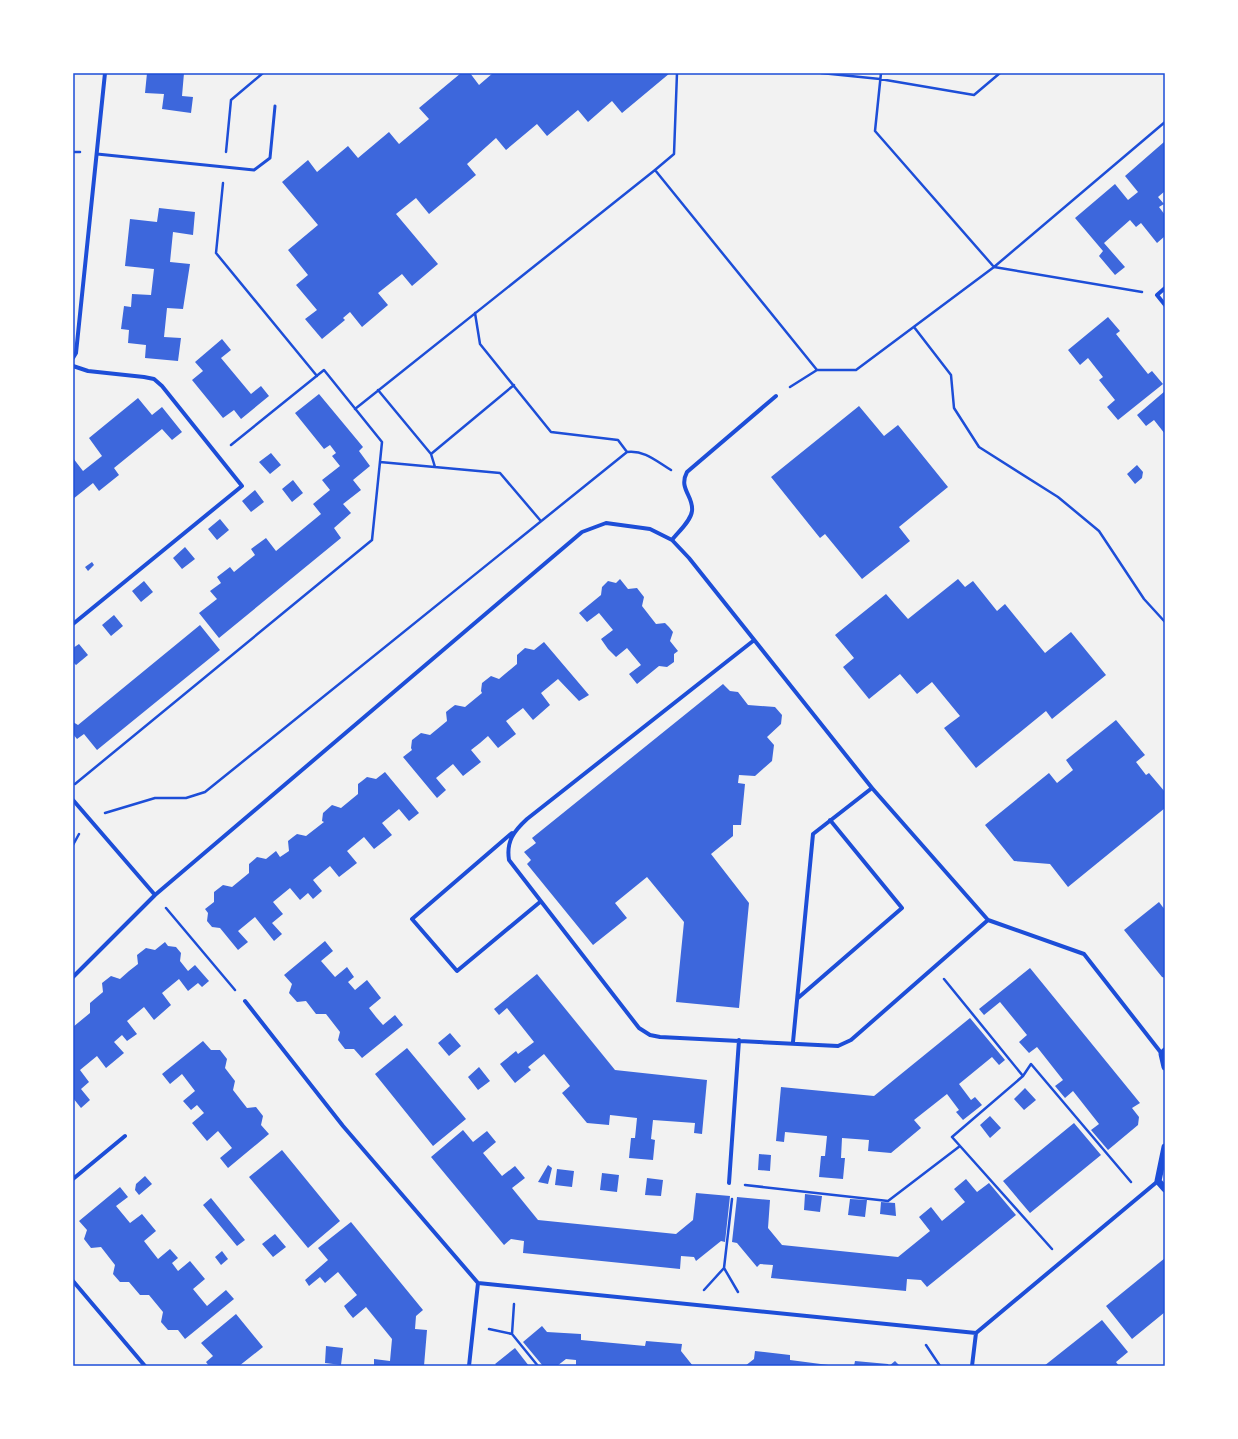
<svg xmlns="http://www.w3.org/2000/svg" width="1238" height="1439" font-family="'Titillium Web',sans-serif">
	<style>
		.building { fill: #3d67dc }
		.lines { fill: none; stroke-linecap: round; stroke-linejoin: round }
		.path { stroke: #1d4ed8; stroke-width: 2.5 }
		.service { stroke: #1d4ed8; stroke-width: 3 }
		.minor { stroke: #1d4ed8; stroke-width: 4 }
		.tertiary { stroke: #1d4ed8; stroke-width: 7 }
		.neatline { fill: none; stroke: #1d4ed8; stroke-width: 1.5 }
	</style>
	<rect width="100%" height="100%" fill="#f2f2f2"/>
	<!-- building -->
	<path class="building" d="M147 73H184L182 96 193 97 191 113 162 109 164 94 145 93Z
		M461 73H470L479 85 493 73H670L622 113 612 101 588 122 578 110 547 136 537 124 506 150 496 138 467 164 476 175 429 214 416 198 396 214 438 264 412 286 402 274 378 293 388 305 362 327 350 312 343 318 345 320 322 339 305 319 317 310 296 285 308 275 288 250 318 225 282 182 308 160 317 172 348 146 358 158 389 132 399 144 429 119 419 108Z
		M1164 142 1165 191 1158 197 1164 204 1159 207 1165 215V236L1157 243 1141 223 1136 227 1130 220 1104 243 1125 267 1115 275 1099 256 1103 251 1075 218 1115 184 1128 200 1138 192 1125 176Z
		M159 208 195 212 193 235 173 232 170 262 190 264 183 309 167 308 164 337 181 338 178 361 145 358 146 345 128 343 129 330 121 329 124 306 131 307 132 294 151 295 154 269 125 266 130 219 157 222Z
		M1108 317 1120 331 1116 334 1148 374 1152 371 1163 384 1118 420 1107 407 1115 400 1099 380 1103 377 1088 358 1080 365 1068 350Z
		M222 339 231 350 221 358 251 394 261 386 269 396 241 419 234 410 223 418 192 380 203 371 195 362Z
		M1165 391V434L1154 420 1146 426 1137 415Z
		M319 394 363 447 359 451 370 466 353 480 361 490 343 504 351 513 334 528 341 538 219 638 199 613 217 599 210 591 221 583 217 577 230 567 234 572 245 563 255 555 251 549 266 538 276 551 321 514 313 504 330 490 322 480 340 466 332 456 336 453 330 445 324 449 295 413Z
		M138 398 152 415 162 407 182 432 172 440 162 429 114 468 119 475 99 491 93 483 73 499V458L83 471 102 456 89 438Z
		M859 406 884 436 898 425 948 487 899 527 910 541 862 579 825 534 820 538 771 477Z
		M271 453 281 465 270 474 259 462Z
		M1137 465 1143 472 1142 478 1135 484 1127 474Z
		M293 480 303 493 292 502 282 489Z
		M255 490 264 502 251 512 242 501Z
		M220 519 229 530 217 540 208 529Z
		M185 547 195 559 182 569 173 558Z
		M92 562 94 565 88 571 85 567Z
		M620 579 628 589 637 588 644 597 642 606 656 624 665 623 669 627 673 632 670 641 678 651 674 654V662L667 667 659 666 637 684 629 674 641 665 627 648 616 657 608 649 601 639 613 630 599 613 587 622 579 613 601 595 602 587 608 581 616 583Z
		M958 579 965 587 973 581 997 611 1005 604 1045 653 1071 632 1106 675 1052 719 1046 711 976 768 944 728 960 716 932 682 917 694 900 674 869 699 843 667 854 658 835 635 886 594 908 619Z
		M144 581 153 592 141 602 132 591Z
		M114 615 123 626 111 636 102 625Z
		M200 625 220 650 97 750 84 734 77 739 73 734V722L78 725Z
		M544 642 589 695 579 701 558 679 541 693 550 705 533 720 523 708 506 721 516 734 498 748 488 736 480 743 471 750 481 762 463 776 453 764 436 778 446 790 437 798 403 757 412 750 411 748 412 740 421 733 430 735 447 721 446 712 451 708 455 705 465 707 482 693 481 691 482 683 491 676 499 679 517 664V655L525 648 534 650Z
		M79 644 88 655 76 665 73 662V648Z
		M723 684 730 691 738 692 748 705 775 707 782 715 781 724 767 737 774 745 772 761 755 776 739 775 738 783 745 784 741 825H733V836L711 854 749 903 739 1008 676 1002 684 922 647 877 615 903 627 918 593 945 527 864 531 860 524 852 536 843 532 838Z
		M1116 720 1145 755 1136 762 1146 775 1149 773 1165 792V808L1068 887 1050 864 1014 861 985 825 1049 773 1057 783 1073 770 1066 760Z
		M385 772 419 813 409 821 399 809 382 823 392 835 374 849 364 837 347 851 357 863 339 877 330 866 313 880 322 891 313 899 308 893 300 900 290 888 273 902 283 914 272 923 282 934 274 941 255 917 238 931 248 942 238 950 220 928 212 927 207 921 208 913 205 909 214 902V892L223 885 232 887 249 873V864L257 857 266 859 276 851 280 857 289 851 288 841 293 837 297 834 306 836 324 822 322 821 323 813 332 805 341 808 358 794V784L362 781 367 777 376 779Z
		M1159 902 1165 910V978L1162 977 1124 930Z
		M325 941 333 951 321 961 335 977 347 967 354 977 348 982 355 990 367 980 381 998 369 1008 376 1017 383 1025 395 1015 403 1025 362 1058 354 1049H345L338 1040 340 1032 326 1014H316L306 1001 297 1002 289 993 292 984 284 975Z
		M165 942 168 946 176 947 181 953 180 961 188 971 195 965 209 981 202 987 198 983 188 991 179 979 162 993 171 1005 154 1020 144 1007 127 1021 137 1034 127 1041 122 1035 114 1042 124 1053 106 1068 97 1056 80 1070 89 1082 81 1089 90 1100 81 1108 73 1098V1027L90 1013V1003L103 992 102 983 111 976 120 979 129 971 138 964 137 955 146 948 155 950Z
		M1030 968 1140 1103 1132 1108 1139 1117 1138 1125 1108 1150 1091 1130 1099 1124 1073 1091 1065 1098 1055 1086 1063 1080 1037 1047 1029 1053 1019 1042 1027 1035 1000 1002 984 1015 979 1009Z
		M537 974 615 1070 707 1080 702 1134 694 1133 695 1123 653 1120 651 1139 655 1140 653 1160 629 1158 631 1138H635L637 1118 610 1115 609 1125 587 1123 562 1093 570 1086 544 1054 528 1067 531 1070 515 1083 500 1064 516 1051 518 1054 534 1042 507 1008 499 1015 494 1009Z
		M970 1018 1005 1060 999 1065 992 1057 959 1084 971 1100 975 1097 982 1105 963 1120 956 1112 959 1110 947 1094 914 1120 921 1128 891 1153 868 1151 869 1140 842 1138 841 1158H845L843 1179 819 1177 821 1156H825L827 1136 785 1132 784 1142 776 1141 781 1087 874 1096Z
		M450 1033 461 1046 449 1056 438 1043Z
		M203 1041 211 1050H220L227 1059 225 1068 235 1081 233 1090 247 1108 256 1107 263 1116 261 1125 269 1134 228 1168 220 1158 232 1148 218 1131 207 1141 192 1123 204 1113 197 1105 191 1110 183 1101 195 1091 182 1074 170 1084 162 1074Z
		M407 1048 466 1119 433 1146 375 1074Z
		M479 1067 490 1081 478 1090 468 1077Z
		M1025 1088 1036 1100 1024 1110 1014 1099Z
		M990 1116 1001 1128 990 1138 980 1125Z
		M1074 1123 1101 1155 1030 1213 1003 1181Z
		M463 1130 473 1142 487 1131 496 1142 483 1153 502 1176 515 1166 525 1178 512 1188 538 1220 676 1234 693 1220 696 1193 730 1196 725 1242 721 1241 696 1261 694 1257 681 1256 680 1269 523 1253 524 1241 511 1239 504 1245 431 1157Z
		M282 1150 340 1221 308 1248 249 1177Z
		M759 1154 771 1155 770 1171 758 1170Z
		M548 1165 552 1168 548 1184 538 1182Z
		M557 1169 574 1171 572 1187 555 1185Z
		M602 1173 619 1175 617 1192 600 1190Z
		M145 1176 152 1184 139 1195 135 1190 136 1184Z
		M647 1178 663 1180 661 1196 645 1195Z
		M966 1179 977 1192 989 1183 1016 1215 927 1287 921 1280 907 1279 906 1291 771 1278 773 1265 760 1264 757 1267 737 1243 732 1242 737 1197 770 1200 768 1228 782 1245 898 1257 930 1231 919 1217 931 1207 942 1221 965 1202 954 1189Z
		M120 1187 128 1197 116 1206 130 1223 142 1214 156 1231 144 1241 158 1259 170 1249 178 1258 172 1263 178 1271 190 1261 205 1279 193 1289 207 1306 226 1290 234 1299 185 1339 178 1330H168L161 1322 163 1312 149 1295H140L129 1282H120L113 1274 115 1265 101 1247 91 1248 84 1239 87 1230 79 1221Z
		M805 1194 822 1196 820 1212 804 1210Z
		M211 1198 245 1240 237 1246 203 1205Z
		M850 1199 867 1200 865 1217 848 1215Z
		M881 1202 895 1203 896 1216 880 1214Z
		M351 1222 423 1310 416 1316 415 1329 427 1330 424 1366H374V1359L390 1361 392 1339 366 1307 353 1318 348 1312 344 1306 357 1295 338 1272 325 1283 320 1277 309 1286 305 1280 328 1260 318 1248Z
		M275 1234 286 1247 273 1257 262 1244Z
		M222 1251 228 1259 221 1265 215 1257Z
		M1165 1258V1312L1132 1339 1106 1306Z
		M236 1314 263 1347 239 1366H209L206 1362 213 1356 201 1343Z
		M1102 1320 1128 1352 1116 1362 1119 1366H1044Z
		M542 1326 547 1332 581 1334V1340L645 1346 646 1341 682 1344 681 1351 693 1366H576V1360L566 1359 557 1366H543L523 1342Z
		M326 1346 343 1348 341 1365 325 1363Z
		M515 1348 529 1366H497L495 1364Z
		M755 1351 790 1355V1360L836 1366H745L754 1359Z
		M855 1361 888 1364 889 1366H854Z
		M895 1361 900 1366H889Z"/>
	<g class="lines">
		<!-- path -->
		<path class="path" d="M677 73 674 154 655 170 817 370
			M821 73 880 79 974 95 1000 73
			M881 73 875 131 994 267 1165 122
			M73 152H80
			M226 152 231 100 263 73
			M223 183 216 253 317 376
			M475 313 480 344 551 432 618 440 627 452
			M914 327 951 375 954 408 979 447 1058 497 1099 531 1144 599 1165 622
			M790 387 817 370H856L994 267 1142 292
			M378 390 431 454 435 467
			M355 409 655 170
			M431 454 514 385
			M380 462 500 473 540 520
			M75 784 372 540 382 442 324 370 231 445
			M105 813 155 798H186L205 792 627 452C645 450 656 461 671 470
			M73 845 79 834
			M166 908 235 990
			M944 979 1023 1076 952 1137 1052 1249
			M1023 1076 1031 1064 1131 1182
			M745 1185 888 1201 960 1146
			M732 1199 724 1268 738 1292
			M704 1290 724 1268
			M514 1304 512 1334 538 1366
			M489 1329 512 1334
			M926 1345 940 1366"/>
		<!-- service -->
		<path class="service" d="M97 154 254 170 270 158 275 106"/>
		<!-- minor -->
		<path class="minor" d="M1165 288 1157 295 1165 305
			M73 358 76 353 105 73
			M73 366 88 371 144 377 154 379 162 386 242 486 73 624
			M672 540C678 532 691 521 692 511 694 496 678 489 687 472L776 396
			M753 641 527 819C514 831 506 841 509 860L639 1028 650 1035 660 1037 838 1046 851 1040 988 920
			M73 800 155 895
			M512 833 412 919 457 971 540 902
			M73 977 155 895 582 532 606 523 650 529 672 540 689 558 872 788 988 920 1084 954 1162 1054
			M798 998 902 908 830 820
			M245 1001 343 1126 478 1283
			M793 1042 813 834 872 788
			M73 1179 125 1136
			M729 1183 739 1040
			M73 1281 145 1366
			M976 1333 1158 1181
			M469 1366 478 1283 976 1333 972 1366"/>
		<!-- tertiary -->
		<path class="tertiary" d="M1165 1051 1162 1054 1165 1067
			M1165 1147 1158 1181 1165 1189"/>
	</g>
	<!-- border -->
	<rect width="1238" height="1439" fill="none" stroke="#ffffff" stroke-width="148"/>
	<rect x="74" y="74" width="1090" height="1291" class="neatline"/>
</svg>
